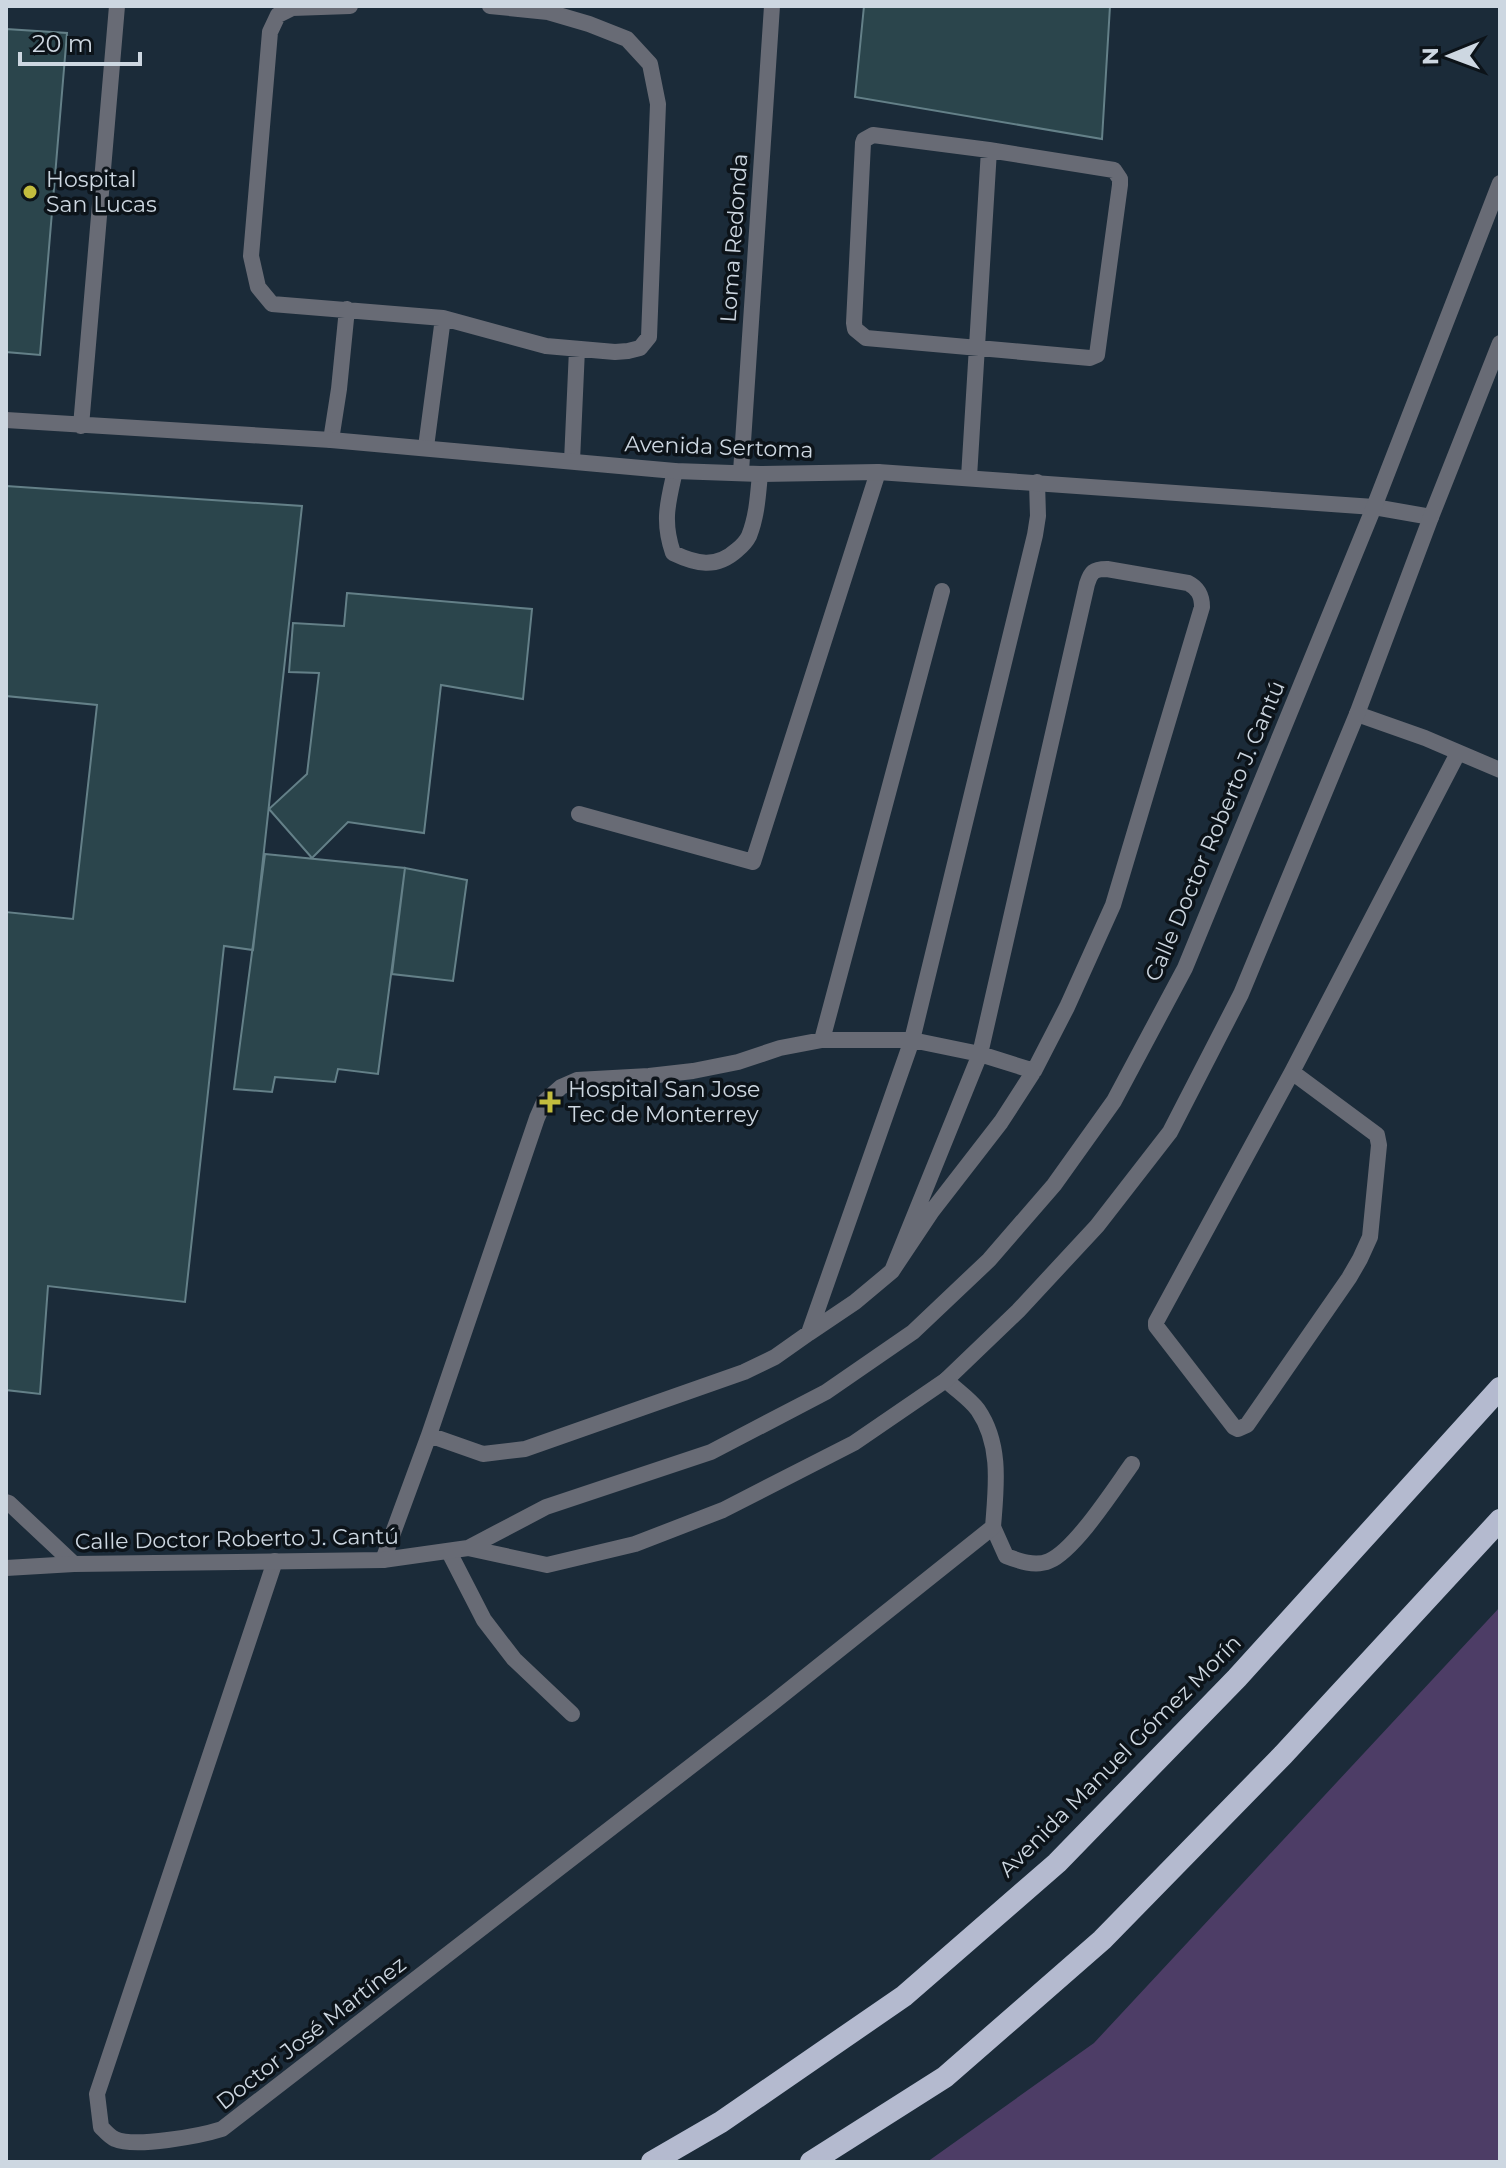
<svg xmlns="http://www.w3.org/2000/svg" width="1506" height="2168" font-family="Montserrat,sans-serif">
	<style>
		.green { fill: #4d3d66 }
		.building { fill: #2b454c; stroke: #648088; stroke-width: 2 }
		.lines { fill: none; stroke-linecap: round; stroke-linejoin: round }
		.service { stroke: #686b75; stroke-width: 16 }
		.minor { stroke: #686b75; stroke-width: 16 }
		.tertiary { stroke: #686b75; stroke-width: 16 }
		.trunk { stroke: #b4bacf; stroke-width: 22 }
		.poi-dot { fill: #c3bd3e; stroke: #0c1319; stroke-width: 3 }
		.labels { text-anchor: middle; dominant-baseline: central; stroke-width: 7; stroke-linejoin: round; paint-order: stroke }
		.poi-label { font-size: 22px; fill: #cdd7e1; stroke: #0c1319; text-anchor: start }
		.street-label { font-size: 22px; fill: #cdd7e1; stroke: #0c1319 }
	</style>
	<rect width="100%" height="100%" fill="#1b2b39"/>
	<!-- green -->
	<path class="green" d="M1500 1607V2162H927L1094 2043Z"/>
	<!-- building -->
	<path class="building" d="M864 6H1110L1102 139 855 97Z
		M6 29 67 33 40 355 6 352Z
		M6 486 302 506 253 950 224 946 185 1302 48 1286 40 1394 6 1390V912L73 919 97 705 6 696Z
		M347 593 532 609 523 699 441 685 424 833 348 822 312 858 269 809 307 774 319 673 289 672 293 623 344 626Z
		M265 854 405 868 378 1074 338 1069 335 1082 275 1077 272 1092 234 1089Z
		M405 868 467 880 453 981 392 974Z"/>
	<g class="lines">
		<!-- service -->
		<path class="service" d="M350 6 292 8 278 15 270 32 251 256 258 287 272 304 443 318 546 346 615 352 628 351 640 348 649 337 658 104 650 64 627 39 589 24 548 12 490 6
			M873 135 989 150 1114 170 1120 179V185L1097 355 1090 358 866 338 855 329 854 323 863 143 864 140Z
			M331 440 339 389 347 309
			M426 447 443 318
			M572 461 577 349
			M675 471C668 502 662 521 673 553 696 564 716 569 737 550 742 546 746 542 749 536 757 516 758 495 760 474
			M969 477 989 150
			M1357 714 1425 738 1500 770
			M579 814 753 862 878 472
			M822 1040 942 591
			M1292 1072 1377 1135 1379 1145 1370 1237 1360 1259 1349 1278 1247 1425 1238 1429 1234 1427 1156 1326V1322L1292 1072 1458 753
			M809 1333 855 1302 892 1271 932 1211 1001 1122 1034 1071 1067 1007 1113 905 1202 607C1202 595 1198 588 1188 583L1107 569C1093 569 1091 572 1087 584L980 1054 892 1271
			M429 1435 483 1454 525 1449 744 1372 775 1357 809 1333 912 1040 1035 535 1038 516 1037 482
			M6 1502 9 1503 74 1564
			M993 1527 1006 1556C1019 1561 1035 1567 1049 1561 1075 1550 1114 1489 1132 1464
			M449 1552 484 1620 514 1659 572 1714
			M383 1560 429 1435 537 1118 544 1102 561 1087 577 1080 649 1076 693 1071 738 1062 780 1048 822 1040H912L980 1054 1034 1071"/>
		<!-- minor -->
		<path class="minor" d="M6 420 331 440 675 471 760 474 878 472 1374 507 1431 517
			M81 426 117 6
			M741 472 772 6
			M275 1561 97 2094 101 2127C105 2131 110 2137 115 2139 135 2148 200 2136 222 2129L770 1705 993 1527C996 1488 1002 1445 978 1410 970 1399 956 1390 946 1380"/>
		<!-- tertiary -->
		<path class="tertiary" d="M468 1548 547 1565 635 1544 723 1510 854 1443 946 1380 1018 1311 1097 1226 1170 1132 1241 994 1357 714 1431 517 1500 343
			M6 1568 74 1564 383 1560 468 1548 546 1507 711 1452 826 1392 913 1332 989 1260 1054 1185 1114 1101 1185 968 1374 507 1500 183"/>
		<!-- trunk -->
		<path class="trunk" d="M652 2162 721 2122 904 1996 1057 1863 1237 1678 1500 1388
			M811 2162 945 2077 1102 1940 1283 1755 1500 1520"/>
	</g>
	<!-- markers -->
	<g class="poi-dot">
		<circle cx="30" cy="192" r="8"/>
		<path d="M546 1090h8v8h8v8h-8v8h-8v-8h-8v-8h8z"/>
	</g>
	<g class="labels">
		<!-- poi labels -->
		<g class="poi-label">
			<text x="46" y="179">Hospital<tspan x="46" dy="25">San Lucas</tspan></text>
			<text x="568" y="1089">Hospital San Jose<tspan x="568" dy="25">Tec de Monterrey</tspan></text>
		</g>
		<!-- street labels -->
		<g class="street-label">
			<text transform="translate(734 238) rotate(-86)">Loma Redonda</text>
			<text transform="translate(719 447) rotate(2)">Avenida Sertoma</text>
			<text transform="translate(1215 831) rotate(-67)">Calle Doctor Roberto J. Cantú</text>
			<text transform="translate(237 1539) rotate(-1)">Calle Doctor Roberto J. Cantú</text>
			<text transform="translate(1120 1756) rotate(-45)">Avenida Manuel Gómez Morín</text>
			<text transform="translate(311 2033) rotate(-38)">Doctor José Martínez</text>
		</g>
	</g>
	<!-- border -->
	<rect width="1506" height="2168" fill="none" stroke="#cdd7e1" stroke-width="16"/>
	<!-- north arrow -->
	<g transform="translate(1450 56) rotate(269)" stroke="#0c1319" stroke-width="6" paint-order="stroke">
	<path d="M0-6L14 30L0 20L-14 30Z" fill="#cdd7e1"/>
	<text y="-12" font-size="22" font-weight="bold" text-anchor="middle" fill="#cdd7e1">N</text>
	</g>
	<!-- scale -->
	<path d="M20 52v12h120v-12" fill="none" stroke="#cdd7e1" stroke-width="4"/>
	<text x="32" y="52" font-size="24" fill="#cdd7e1" stroke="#0c1319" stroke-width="6" paint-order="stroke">20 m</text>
</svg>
